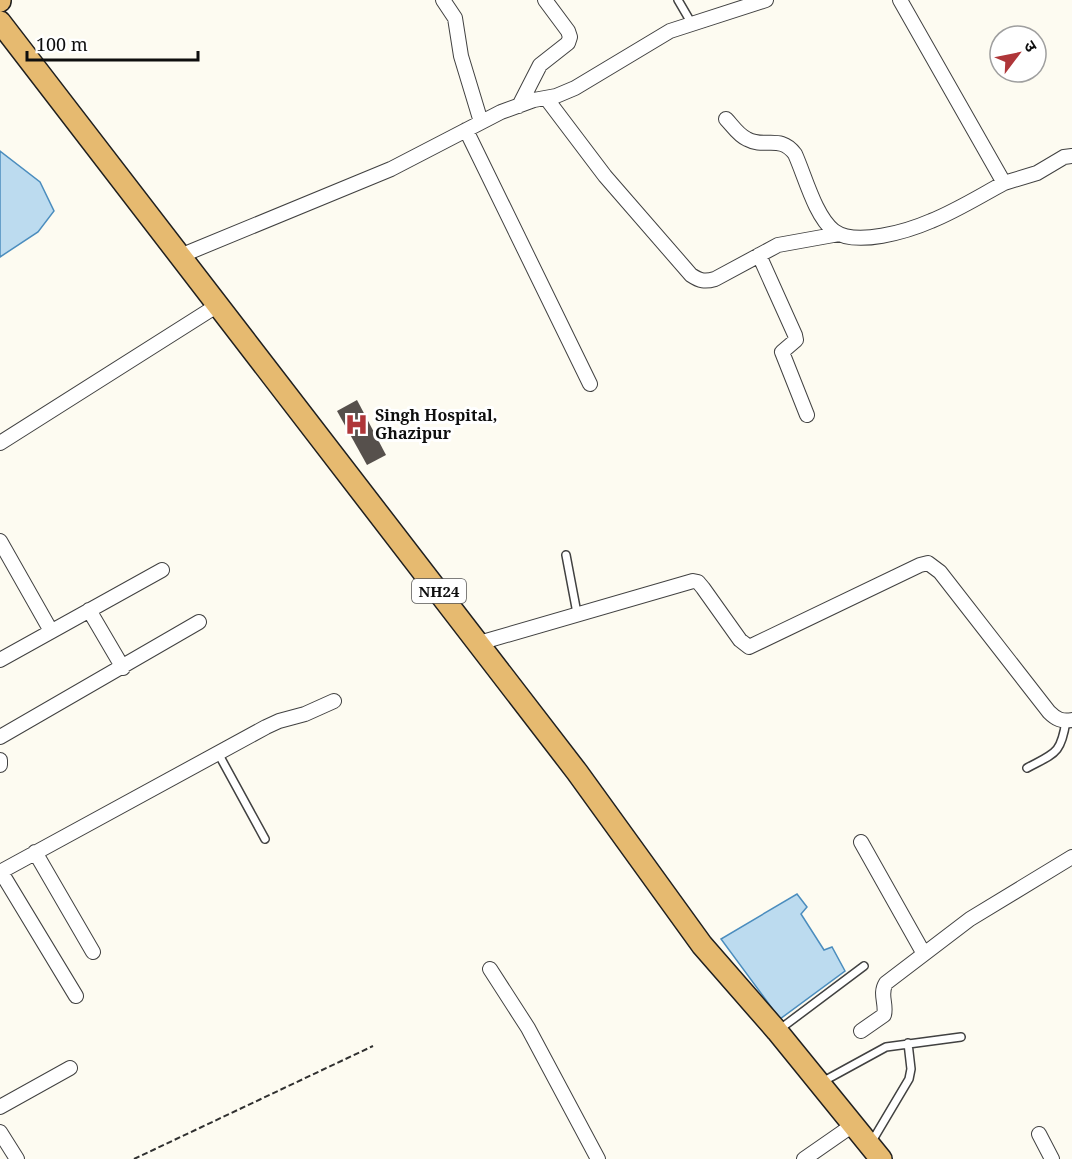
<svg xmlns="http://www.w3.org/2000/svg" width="1072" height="1159" font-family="'Noto Serif','Noto Sans Devanagari',serif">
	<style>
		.water { fill: #bcdbef; stroke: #4b8dbe; stroke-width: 1.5 }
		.building { fill: #56504c }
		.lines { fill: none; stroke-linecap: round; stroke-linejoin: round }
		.service-casing { stroke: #414141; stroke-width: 10 }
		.minor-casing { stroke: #414141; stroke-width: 16 }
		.trunk-casing { stroke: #1f1f1f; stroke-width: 24 }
		.path { stroke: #303030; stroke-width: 2; stroke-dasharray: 6 3; stroke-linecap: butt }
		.service { stroke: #fff; stroke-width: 7 }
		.minor { stroke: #fff; stroke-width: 14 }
		.trunk { stroke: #e6ba70; stroke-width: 21 }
		.labels { text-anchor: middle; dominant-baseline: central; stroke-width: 6; stroke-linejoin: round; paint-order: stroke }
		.shield { fill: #fff; stroke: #565656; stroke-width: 1.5 }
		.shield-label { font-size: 15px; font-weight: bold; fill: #0e0e0e }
		.poi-label { font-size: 16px; font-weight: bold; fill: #0e0e0e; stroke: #fff; text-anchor: start }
	</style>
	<rect width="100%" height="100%" fill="#fdfbf1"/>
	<!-- water -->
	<path class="water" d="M0 151 40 182 54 211 38 232 0 257Z
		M797 894 807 907 801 914 824 950 832 947 845 971 780 1019 721 939Z"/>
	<!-- building -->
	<path class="building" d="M357 400 386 455 367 465 337 411Z"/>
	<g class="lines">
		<defs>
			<path id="service" d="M678 0 692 24
				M566 555 577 613
				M218 753 265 839
				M1027 768C1055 753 1061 754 1066 721
				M780 1029 864 966
				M822 1082 886 1047 961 1037
				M871 1143 909 1079 911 1069 908 1043"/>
			<path id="minor" d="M443 0 455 18 461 56 481 122
				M900 0 1004 183 1037 173 1064 157 1072 156
				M546 98 605 176 691 275C700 281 705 282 715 279L778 245 839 234
				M519 106 540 65 568 43 570 37 568 31 545 0
				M726 119C732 125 738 135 747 139 765 149 780 134 795 154 805 176 815 216 834 231 856 247 908 231 931 221 956 211 980 196 1004 183
				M466 130 590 384
				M759 255 795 335 796 340 782 352 807 415
				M180 256 391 169 501 112 534 100 556 96 575 88 670 31 766 0
				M0 443 218 305
				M0 541 51 631
				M89 610 123 668
				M479 643 693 581 698 582 703 588 740 640 749 647 920 565 928 563 940 572 1049 712C1056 719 1062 722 1072 720
				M0 660 162 570
				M0 737 199 622
				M0 760V765
				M861 842 924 954
				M35 852 93 952
				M0 872 266 727 279 721 305 714 334 701
				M1 872 76 996
				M490 969 528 1028 598 1159
				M861 1031 884 1015C887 1004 879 994 886 983L970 919 1072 857
				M0 1107 70 1068
				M0 1132 17 1159
				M1039 1134 1052 1159
				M804 1159 853 1125"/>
			<path id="trunk" d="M0 1V0
				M0 22 577 772 702 945 777 1031 881 1159"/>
		</defs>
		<!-- service casing -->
		<use href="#service" class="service-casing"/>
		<!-- minor casing -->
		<use href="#minor" class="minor-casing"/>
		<!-- trunk casing -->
		<use href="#trunk" class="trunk-casing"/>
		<!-- path -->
		<path class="path" d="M134 1159 373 1046"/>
		<!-- service -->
		<use href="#service" class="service"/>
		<!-- minor -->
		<use href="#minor" class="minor"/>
		<!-- trunk -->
		<use href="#trunk" class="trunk"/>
	</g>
	<!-- icons -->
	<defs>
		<symbol id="hospital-bare" viewBox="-9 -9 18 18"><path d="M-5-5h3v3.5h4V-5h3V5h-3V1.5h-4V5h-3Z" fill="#af3639" stroke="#fff" stroke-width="2.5" paint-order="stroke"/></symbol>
	</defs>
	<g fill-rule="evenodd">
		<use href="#hospital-bare" x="340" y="408" width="33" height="33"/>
	</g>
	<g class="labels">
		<!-- shield labels -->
		<rect class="shield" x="412" y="579" width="54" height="24" rx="4.5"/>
		<g class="shield-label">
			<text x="439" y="591">NH24</text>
		</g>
		<!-- poi labels -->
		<g class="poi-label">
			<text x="375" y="415">Singh Hospital,<tspan x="375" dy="18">Ghazipur</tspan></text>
		</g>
	</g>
	<!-- north arrow -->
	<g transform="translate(1018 54) rotate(58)"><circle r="28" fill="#ffffff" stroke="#9f9f9f" stroke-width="1.5"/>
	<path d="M0-4.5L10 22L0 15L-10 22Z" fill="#af3639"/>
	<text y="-9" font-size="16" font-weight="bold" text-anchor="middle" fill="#0e0e0e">उ</text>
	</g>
	<!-- scale -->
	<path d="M27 51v9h171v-9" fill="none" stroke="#0e0e0e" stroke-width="3"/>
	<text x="36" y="51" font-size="18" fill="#0e0e0e" stroke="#ffffff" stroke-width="4.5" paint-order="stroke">100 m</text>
</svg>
